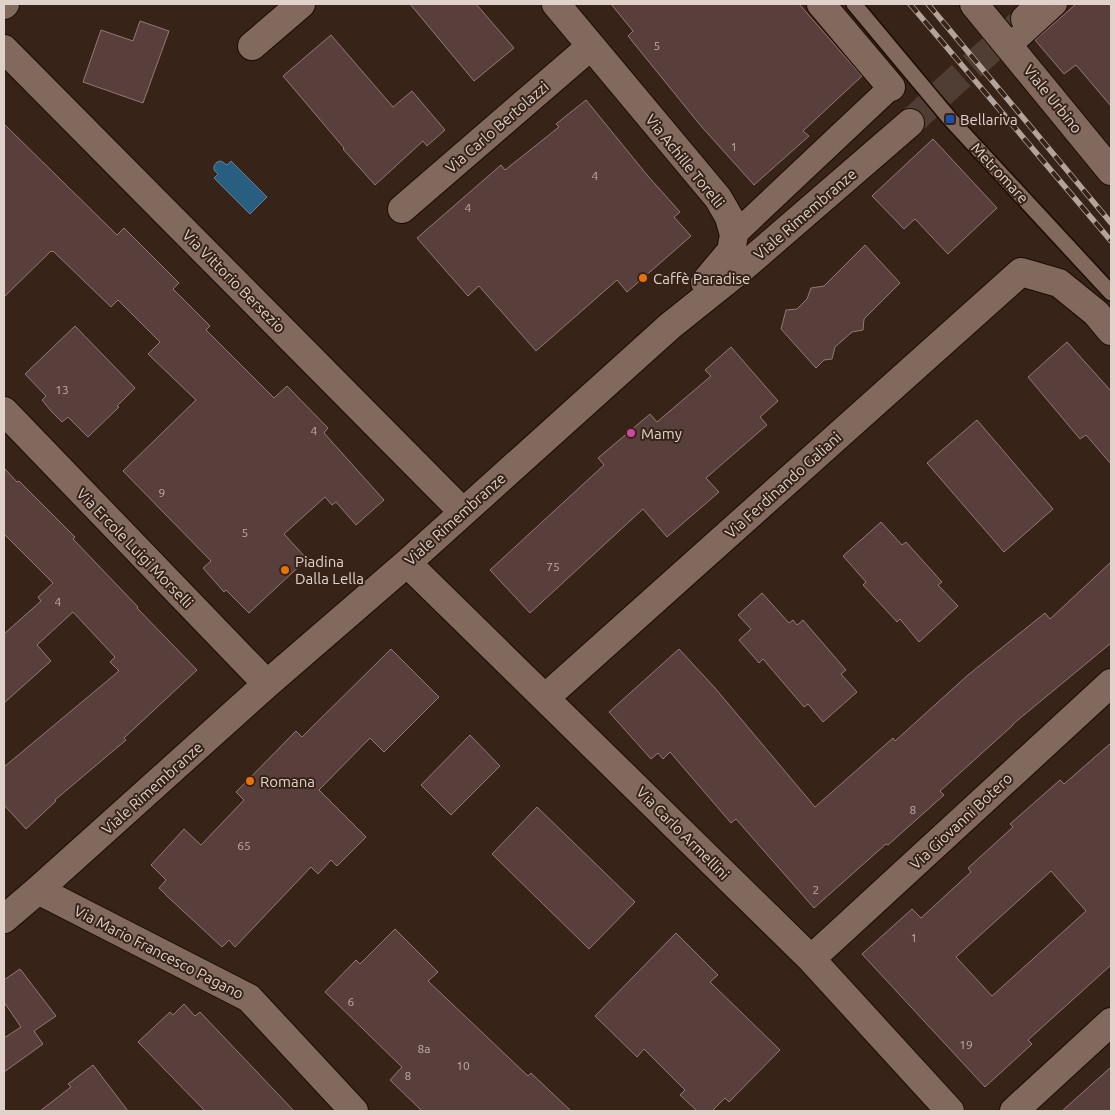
<svg xmlns="http://www.w3.org/2000/svg" width="1115" height="1115" font-family="Ubuntu,sans-serif">
	<style>
		.water { fill: #285f81; stroke: #5f8297 }
		.building { fill: #593f3c; stroke: #957875; fill-rule: evenodd }
		.lines { fill: none; stroke-linecap: round; stroke-linejoin: round }
		.minor-tunnel { stroke: #503d33; stroke-width: 28; stroke-dasharray: 28 14; stroke-linecap: butt }
		.service-casing { stroke: #1e0b03; stroke-width: 18 }
		.pedestrian-casing { stroke: #1e0b03; stroke-width: 26 }
		.minor-casing { stroke: #1e0b03; stroke-width: 30 }
		.service { stroke: #82695d; stroke-width: 15 }
		.pedestrian { stroke: #82695d; stroke-width: 24 }
		.minor { stroke: #82695d; stroke-width: 28 }
		.rail-casing { stroke: #b3a39b; stroke-width: 5.5 }
		.rail { stroke: #372318; stroke-width: 4; stroke-dasharray: 11; stroke-linecap: butt }
		.transit-dot { fill: #1a4fb4; stroke: #372318; stroke-width: 2 }
		.food-dot { fill: #e8710a; stroke: #372318; stroke-width: 2 }
		.hotel-dot { fill: #d1479c; stroke: #372318; stroke-width: 2 }
		.labels { text-anchor: middle; dominant-baseline: central; stroke-width: 4; stroke-linejoin: round; paint-order: stroke }
		.number-label { font-size: 12px; fill: #beada7 }
		.street-label { font-size: 15px; fill: #e0d2cb; stroke: #372318 }
		.poi-label { font-size: 15px; fill: #e0d2cb; stroke: #372318; text-anchor: start }
	</style>
	<rect width="100%" height="100%" fill="#372318"/>
	<!-- water -->
	<path class="water" d="M221 161 227 165 231 161 267 197 250 214 214 178 218 174 214 170V166L217 162Z"/>
	<!-- building -->
	<path class="building" d="M410 4H476L514 48 474 81Z
		M611 4H799L862 76 803 131 809 136 754 185 701 126 628 36 633 31Z
		M1076 4H1111V106L1076 65 1064 74 1035 40Z
		M140 21 169 31 143 103 83 82 101 30 133 41Z
		M331 35 393 107 412 91 445 130 427 146 423 141 375 185 343 149 344 148 283 76Z
		M586 100 647 175 680 212 674 217 691 236 627 292 617 280 536 351 479 286 468 296 417 238 501 165 505 170 559 127 556 124Z
		M4 124 117 235 124 228 179 283 173 289 210 326 206 330 274 398 287 386 328 428 324 433 384 500 356 525 336 502 332 505 325 497 284 534 307 559 249 613 226 590 224 592 203 568 211 561 123 471 196 400 148 354 160 342 118 300 111 307 53 251 52 252 51 251 4 297Z
		M933 139 997 208 948 254 915 219 904 229 872 196Z
		M865 245 900 283 864 319 863 330 852 332 835 347 832 359 824 360 816 368 781 329 786 310 797 309 807 299 811 288 824 286Z
		M75 326 135 388 117 406 119 407 88 437 68 417 62 422 51 411 42 400 46 396 25 374Z
		M1067 342 1111 391V464L1086 435 1080 439 1028 377Z
		M731 347 778 401 760 417 767 425 706 478 719 492 667 537 643 509 530 613 490 570 604 465 598 458 650 414 657 422 711 376 705 370Z
		M977 420 1053 509 1004 552 927 463Z
		M4 468 17 482 19 481 75 537 73 539 138 607 137 608 197 670 124 738 126 740 55 800 56 801 26 829 4 805V767L119 671 110 662 115 657 73 612 37 645 51 661 4 703V634L41 601 38 597 53 583 4 534Z
		M881 522 902 545 906 542 942 582 938 585 958 606 919 642 900 619 897 622 863 585 866 582 843 556Z
		M1111 562V643L1013 724V725L940 791 944 795 888 845 886 844 814 908 736 819 731 823 670 752 663 759 658 753 651 759 609 712 679 649 715 688 815 807 893 738 895 741 968 675 1045 613 1050 619Z
		M762 593 789 623 793 620 797 625 803 620 846 670 841 674 857 692 823 722 808 704 804 707 763 659 759 663 739 640 751 629 738 615Z
		M391 649 439 697 384 752 370 738 319 790 366 837 337 866 331 860 318 874 311 867 235 947 229 940 222 947 169 898 159 888 166 880 151 865 184 829 201 845 244 800 236 792 296 731 302 737Z
		M470 735 500 766 451 815 421 785Z
		M1111 743V965L1028 1040 1032 1044 985 1087 862 954 912 909 921 918 971 872 968 868 1013 827 1010 824 1060 780 1064 784ZM1051 871 1086 911 992 996 956 957Z
		M537 807 635 902 589 949 492 854Z
		M395 929 438 972 428 981 528 1076 531 1073 571 1111H422L390 1080 402 1067 325 992 356 960 360 964Z
		M676 933 718 975 710 982 780 1050 729 1102 725 1098 712 1111H697L680 1095 685 1090 644 1049 637 1057 595 1016Z
		M20 969 56 1016 34 1031 43 1044 4 1072V1038L21 1027 4 1002V980Z
		M184 1004 195 1016 200 1012 294 1111H205L138 1042 170 1012 173 1015Z
		M93 1065 128 1111H40L71 1087 68 1084Z
		M1111 1067V1111H1062Z"/>
	<g class="lines">
		<!-- minor-tunnel -->
		<path class="minor-tunnel" d="M910 123 955 81 1020 24"/>
		<defs>
			<path id="service" d="M854 4 950 119 1111 293"/>
			<path id="pedestrian" d="M1009 46 1055 4
				M734 235 891 87"/>
			<path id="minor" d="M556 4 718 198 729 217 734 235 731 251 705 282
				M821 4 891 87
				M974 4 1111 171
				M4 5 5 4
				M1025 19 1041 4
				M252 46 301 4
				M4 49 463 512
				M402 209 591 46
				M4 411 267 684
				M407 563 811 959 950 1111
				M545 698 1021 272 1059 283 1096 313 1111 331
				M38 890 249 998 354 1111
				M4 919 38 890 267 684 407 563 670 326 740 270 910 123
				M811 959 1111 683
				M1014 1111 1111 1022"/>
		</defs>
		<!-- service casing -->
		<use href="#service" class="service-casing"/>
		<!-- pedestrian casing -->
		<use href="#pedestrian" class="pedestrian-casing"/>
		<!-- minor casing -->
		<use href="#minor" class="minor-casing"/>
		<!-- service -->
		<use href="#service" class="service"/>
		<!-- pedestrian -->
		<use href="#pedestrian" class="pedestrian"/>
		<!-- minor -->
		<use href="#minor" class="minor"/>
		<defs>
			<path id="rail" d="M910 4 1111 241
				M928 4 1111 223"/>
		</defs>
		<!-- rail casing -->
		<use href="#rail" class="rail-casing"/>
		<!-- rail -->
		<use href="#rail" class="rail"/>
	</g>
	<!-- markers -->
	<rect class="transit-dot" x="945" y="114" width="10" height="10" rx="2.5"/>
	<g class="food-dot">
		<circle cx="643" cy="278" r="5"/>
		<circle cx="285" cy="570" r="5"/>
		<circle cx="250" cy="781" r="5"/>
	</g>
	<circle class="hotel-dot" cx="631" cy="433" r="5"/>
	<g class="labels">
		<!-- number labels -->
		<g class="number-label">
			<text x="657" y="45">5</text>
			<text x="734" y="146">1</text>
			<text x="595" y="175">4</text>
			<text x="468" y="207">4</text>
			<text x="62" y="389">13</text>
			<text x="314" y="430">4</text>
			<text x="162" y="492">9</text>
			<text x="245" y="532">5</text>
			<text x="553" y="566">75</text>
			<text x="58" y="601">4</text>
			<text x="913" y="809">8</text>
			<text x="244" y="845">65</text>
			<text x="816" y="889">2</text>
			<text x="914" y="937">1</text>
			<text x="351" y="1001">6</text>
			<text x="966" y="1044">19</text>
			<text x="424" y="1048">8a</text>
			<text x="463" y="1065">10</text>
			<text x="408" y="1075">8</text>
		</g>
		<!-- street labels -->
		<g class="street-label">
			<text transform="translate(1053 99) rotate(51)">Viale Urbino</text>
			<text transform="translate(497 127) rotate(-41)">Via Carlo Bertolazzi</text>
			<text transform="translate(685 161) rotate(51)">Via Achille Torelli</text>
			<text transform="translate(1000 173) rotate(47)">Metromare</text>
			<text transform="translate(805 214) rotate(-41)">Viale Rimembranze</text>
			<text transform="translate(234 281) rotate(45)">Via Vittorio Bersezio</text>
			<text transform="translate(783 485) rotate(-42)">Via Ferdinando Galiani</text>
			<text transform="translate(455 519) rotate(-42)">Viale Rimembranze</text>
			<text transform="translate(135 548) rotate(46)">Via Ercole Luigi Morselli</text>
			<text transform="translate(152 788) rotate(-42)">Viale Rimembranze</text>
			<text transform="translate(961 821) rotate(-43)">Via Giovanni Botero</text>
			<text transform="translate(683 833) rotate(45)">Via Carlo Armellini</text>
			<text transform="translate(159 952) rotate(27)">Via Mario Francesco Pagano</text>
		</g>
		<!-- poi labels -->
		<g class="poi-label">
			<text x="960" y="119">Bellariva</text>
			<text x="653" y="278">Caffè Paradise</text>
			<text x="641" y="433">Mamy</text>
			<text x="295" y="561">Piadina<tspan x="295" dy="17">Dalla Lella</tspan></text>
			<text x="260" y="781">Romana</text>
		</g>
	</g>
	<!-- border -->
	<rect width="1115" height="1115" fill="none" stroke="#e0d2cb" stroke-width="10"/>
</svg>
